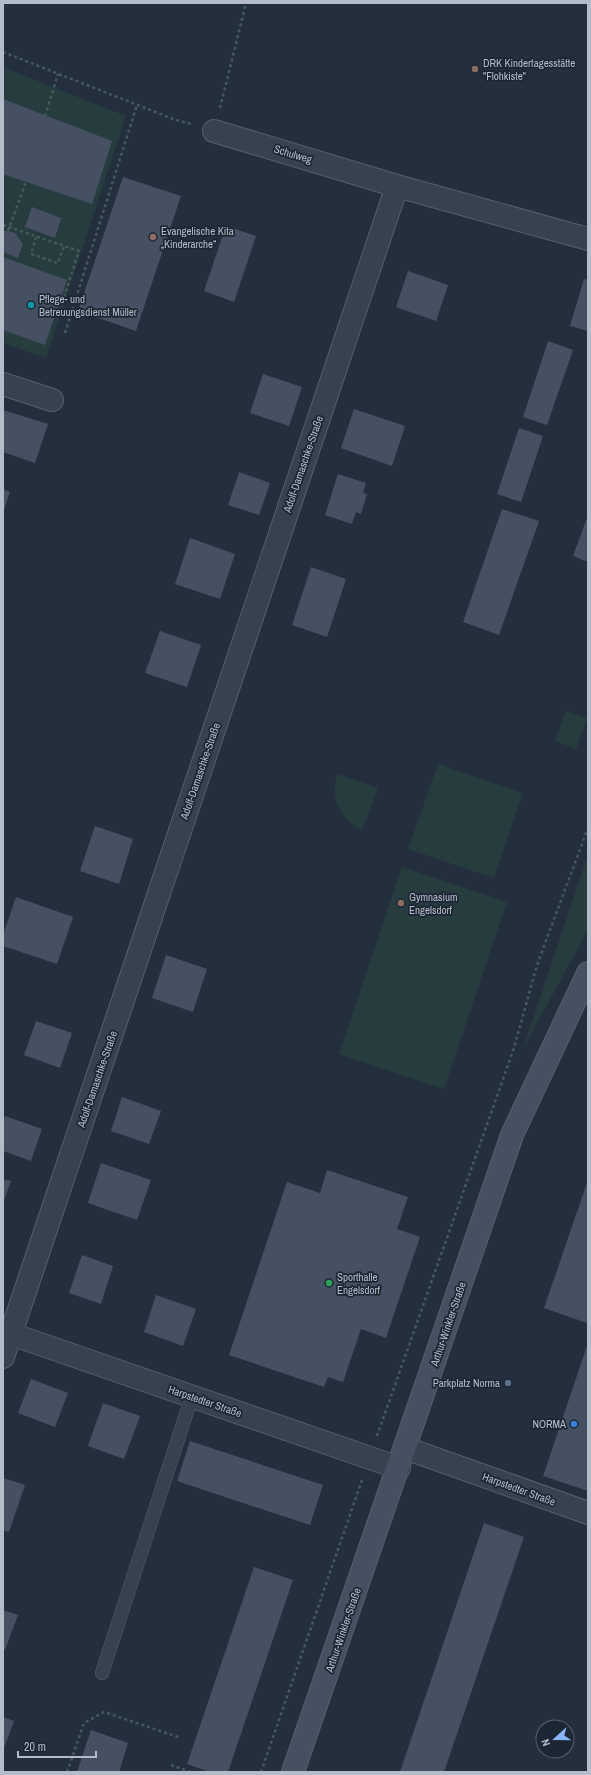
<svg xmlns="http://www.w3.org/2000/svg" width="591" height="1775" font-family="'Archivo Narrow',sans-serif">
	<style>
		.green { fill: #263c3f }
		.building { fill: #455162 }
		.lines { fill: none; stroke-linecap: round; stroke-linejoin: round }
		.lane-casing { stroke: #565f6c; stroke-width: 14 }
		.street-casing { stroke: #565f6c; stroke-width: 24 }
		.secondary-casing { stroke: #565f6c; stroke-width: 24 }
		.path { stroke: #44595c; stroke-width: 2.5; stroke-dasharray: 3 3; stroke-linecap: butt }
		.lane { stroke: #38414e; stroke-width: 13 }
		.street { stroke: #38414e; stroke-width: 22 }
		.secondary { stroke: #465061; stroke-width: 22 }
		.education-dot { fill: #8d6e63; stroke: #1d2633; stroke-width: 1.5 }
		.culture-dot { fill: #0f9aa8; stroke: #1d2633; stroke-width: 1.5 }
		.leisure-dot { fill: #2e9e5b; stroke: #1d2633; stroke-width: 1.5 }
		.service-dot { fill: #5c6f8a; stroke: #1d2633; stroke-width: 1.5 }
		.shop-dot { fill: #3f7fe0; stroke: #1d2633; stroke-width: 1.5 }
		.labels { text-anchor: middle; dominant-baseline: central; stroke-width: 3.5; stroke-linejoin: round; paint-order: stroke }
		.poi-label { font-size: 11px; fill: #b4bcc9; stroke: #1d2633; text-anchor: start }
		.street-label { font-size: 11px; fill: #b4bcc9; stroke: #1d2633 }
	</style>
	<rect width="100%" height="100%" fill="#242f3e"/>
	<!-- green -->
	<path class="green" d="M3 67 126 116 46 358 3 343Z
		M566 711 587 718 576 749 555 741Z
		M438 764 523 793 494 878 408 849Z
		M337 774 378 788 362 830C338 818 331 799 337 774Z
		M588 854V930L523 1049Z
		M402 867 507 902 444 1089 339 1054Z"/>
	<!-- building -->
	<path class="building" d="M3 99 112 141 92 204 3 174Z
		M123 177 181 196 136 331 78 311Z
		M32 207 61 218 55 238 25 227Z
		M226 226 256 236 234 302 204 291Z
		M3 231H8L15 233 23 244 18 258 3 252Z
		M3 257 67 280 45 345 3 330Z
		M408 271 448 285 436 321 396 307Z
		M584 279 588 280V331L570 326Z
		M548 341 573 350 547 425 523 417Z
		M263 374 302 387 289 426 250 413Z
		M354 409 405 426 392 466 341 448Z
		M3 410 48 424 35 463 3 452Z
		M519 428 543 436 521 502 497 494Z
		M239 472 270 483 259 515 228 505Z
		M338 474 366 483 363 493 367 494 361 514 356 512 352 524 325 515Z
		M3 489 10 492 3 513Z
		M502 509 539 521 499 635 463 622Z
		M588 515V562L573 556Z
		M190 538 235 554 220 599 175 584Z
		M311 567 346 579 327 637 292 625Z
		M160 631 201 645 187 687 145 673Z
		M95 826 133 839 119 884 80 871Z
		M16 897 73 917 57 964 3 946V935Z
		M166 955 207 969 193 1012 152 998Z
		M36 1021 72 1033 60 1068 24 1055Z
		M122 1097 161 1111 149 1144 111 1131Z
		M5 1116 42 1129 31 1161 3 1151V1122Z
		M101 1163 151 1180 137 1220 88 1203Z
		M327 1170 408 1197 397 1229 420 1237 386 1338 361 1329 343 1382 328 1377 324 1387 229 1355 287 1182 320 1193Z
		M3 1179 11 1181 3 1203Z
		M588 1180V1320L587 1323 544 1308Z
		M82 1255 113 1266 101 1304 69 1293Z
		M156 1295 196 1309 183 1346 144 1332Z
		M588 1343V1491L543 1476Z
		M31 1379 68 1393 55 1427 18 1413Z
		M103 1403 140 1416 124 1459 88 1446Z
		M190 1441 323 1485 310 1525 177 1481Z
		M3 1478 25 1485 9 1532 3 1530Z
		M484 1523 524 1537 444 1772H400Z
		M254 1567 293 1580 228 1772H210L187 1764Z
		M3 1610 18 1615 5 1650 3 1649Z
		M3 1717 14 1721 3 1751Z
		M91 1730 128 1743 119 1772H77Z"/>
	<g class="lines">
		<defs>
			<path id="lane" d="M102 1673 192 1396"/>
			<path id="street" d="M214 131 397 186 588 239
				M3 384 52 400
				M11 1334 399 1468
				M3 1357 397 186
				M405 1448 588 1513"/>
			<path id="secondary" d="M293 1772 512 1135 588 973"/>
		</defs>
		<!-- lane casing -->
		<use href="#lane" class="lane-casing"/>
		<!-- street casing -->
		<use href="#street" class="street-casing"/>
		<!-- secondary casing -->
		<use href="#secondary" class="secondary-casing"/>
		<!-- path -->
		<path class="path" d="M3 52 173 119 191 124
			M220 108 246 3
			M45 116 58 74
			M3 225 79 251 61 306
			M8 231 26 182
			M36 237 31 254 58 263 64 246
			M65 333 137 105
			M377 1436 514 1048 537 965 588 828
			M171 1765 191 1772
			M67 1772 84 1723 104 1712 181 1738
			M261 1772 362 1480"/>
		<!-- lane -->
		<use href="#lane" class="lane"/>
		<!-- street -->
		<use href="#street" class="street"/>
		<!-- secondary -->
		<use href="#secondary" class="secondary"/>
	</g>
	<!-- markers -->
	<g class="education-dot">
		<circle cx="475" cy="69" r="4"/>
		<circle cx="153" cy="237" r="4"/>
		<circle cx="401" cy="903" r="4"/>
	</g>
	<circle class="culture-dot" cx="31" cy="305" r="4"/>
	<circle class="leisure-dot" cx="329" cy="1283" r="4"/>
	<circle class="service-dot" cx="508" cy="1383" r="4"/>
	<circle class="shop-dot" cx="574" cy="1424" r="4"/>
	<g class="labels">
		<!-- poi labels -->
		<g class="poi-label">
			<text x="483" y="63">DRK Kindertagesstätte<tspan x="483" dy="13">"Flohkiste"</tspan></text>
			<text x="161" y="231">Evangelische Kita<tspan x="161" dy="13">„Kinderarche“</tspan></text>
			<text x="39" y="299">Pflege- und<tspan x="39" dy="13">Betreuungsdienst Müller</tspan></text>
			<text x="409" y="897">Gymnasium<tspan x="409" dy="13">Engelsdorf</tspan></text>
			<text x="337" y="1277">Sporthalle<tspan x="337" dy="13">Engelsdorf</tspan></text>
			<text x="500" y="1383" text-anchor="end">Parkplatz Norma</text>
			<text x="566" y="1424" text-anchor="end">NORMA</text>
		</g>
		<!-- street labels -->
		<g class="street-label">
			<text transform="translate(293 154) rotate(17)">Schulweg</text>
			<text transform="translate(303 464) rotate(-71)">Adolf-Damaschke-Straße</text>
			<text transform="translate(200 771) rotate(-71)">Adolf-Damaschke-Straße</text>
			<text transform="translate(97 1079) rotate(-71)">Adolf-Damaschke-Straße</text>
			<text transform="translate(448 1324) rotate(-71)">Arthur-Winkler-Straße</text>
			<text transform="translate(205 1401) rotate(19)">Harpstedter Straße</text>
			<text transform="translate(519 1489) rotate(20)">Harpstedter Straße</text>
			<text transform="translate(343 1630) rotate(-71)">Arthur-Winkler-Straße</text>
		</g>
	</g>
	<!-- border -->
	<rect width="591" height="1775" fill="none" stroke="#b4bcc9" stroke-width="8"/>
	<!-- north arrow -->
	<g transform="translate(555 1739) rotate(249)"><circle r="19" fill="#1d2633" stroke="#59626f"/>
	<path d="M0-3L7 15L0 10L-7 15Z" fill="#8ab4f8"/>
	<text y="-6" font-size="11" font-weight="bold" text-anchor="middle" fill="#b4bcc9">N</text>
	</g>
	<!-- scale -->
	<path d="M18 1751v6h78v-6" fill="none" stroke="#b4bcc9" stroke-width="2"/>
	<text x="24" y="1751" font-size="12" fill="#b4bcc9" stroke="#1d2633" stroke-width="3" paint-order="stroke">20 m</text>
</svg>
